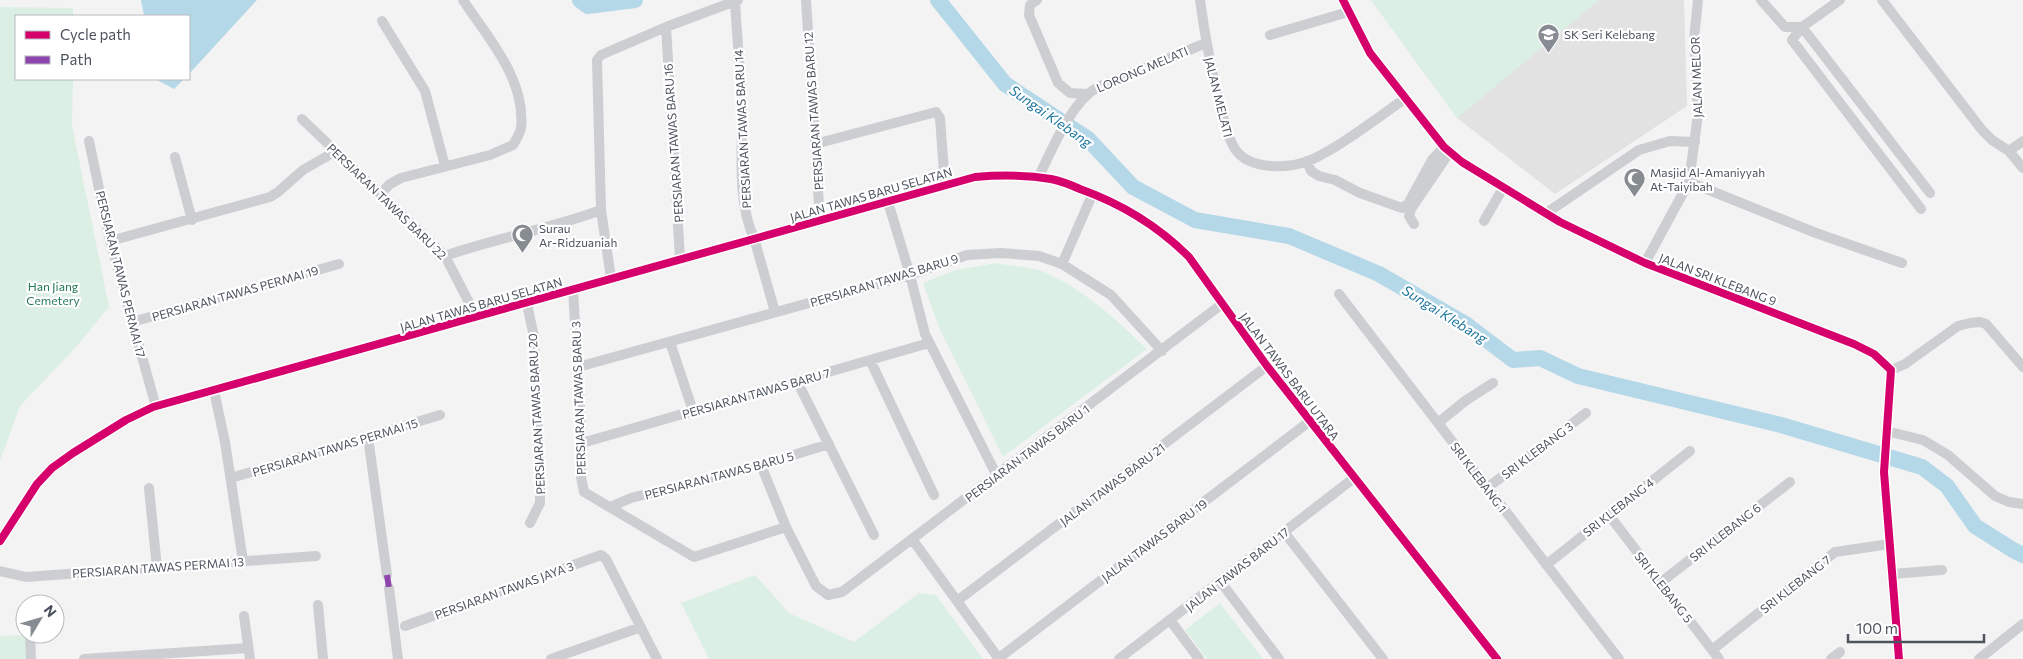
<svg xmlns="http://www.w3.org/2000/svg" width="2023" height="659" font-family="Commissioner,sans-serif">
	<style>
		.education { fill: #e2e2e3 }
		.green { fill: #dcefe5 }
		.water { fill: #b5d8e8 }
		.lines { fill: none; stroke-linecap: round; stroke-linejoin: round }
		.river { stroke: #b5d8e8; stroke-width: 16 }
		.minor { stroke: #cdced1; stroke-width: 10 }
		.quiet { stroke: #8e44ad; stroke-width: 6; stroke-dasharray: 12 6; stroke-linecap: butt }
		.cycleway-casing { stroke: #fff; stroke-width: 11 }
		.cycleway { stroke: #d6006c; stroke-width: 8 }
		.labels { text-anchor: middle; dominant-baseline: central; stroke-width: 4.5; stroke-linejoin: round; paint-order: stroke }
		.poi-label { font-size: 12px; fill: #4c535e; stroke: #fff; text-anchor: start }
		.street-label { font-size: 12px; fill: #4c535e; stroke: #fff }
		.park-label { font-size: 12px; fill: #247857; stroke: #fff }
		.water-label { font-size: 14px; font-style: italic; fill: #1f769e; stroke: #fff }
	</style>
	<rect width="100%" height="100%" fill="#f4f3f3"/>
	<!-- education -->
	<path class="education" d="M1371 0H1684L1687 106 1555 194 1457 118Z"/>
	<!-- green -->
	<path class="green" d="M1371 0H1599L1457 118Z
		M0 7 73 8V16H16V79H73L72 125 109 307 77 346 20 406 0 461Z
		M996 263C1010 266 1028 266 1042 271 1082 288 1116 319 1147 349L1003 457 940 330 923 283 956 270Z
		M755 575 789 613 854 642 919 593 936 595 983 659H709L681 603Z
		M1220 603 1263 659H1207L1185 630Z
		M27 635 28 659H0V636Z"/>
	<!-- water -->
	<path class="water" d="M141 0H257L189 74V16H144Z
		M155 79H184L174 89Z"/>
	<g class="lines">
		<!-- river -->
		<path class="river" d="M580 0 588 6 635 0
			M938 0 1005 84 1088 139 1133 187 1195 220 1289 236 1379 274 1467 325 1513 360 1540 358 1578 376 1781 425 1922 467 1947 486 1975 526 2013 550 2023 555"/>
		<!-- minor -->
		<path class="minor" d="M806 0 820 221
			M1037 0 1030 5 1029 15 1058 83 1070 93 1086 94
			M1200 0C1205 37 1212 73 1221 109 1225 122 1227 137 1235 149 1250 171 1291 169 1313 159 1343 145 1378 117 1406 98
			M1343 0 1370 53 1444 147 1462 162 1560 222 1645 263 1854 344 1874 354 1891 370 1884 472 1899 659
			M1761 0 1785 27H1802
			M1840 0 1802 27 1792 40 1921 209
			M1882 0 1982 130 1992 140 2009 151 2023 168
			M735 1C737 36 740 70 742 105 743 146 736 200 754 238L775 312
			M382 21 425 91 445 166
			M666 27 680 258
			M1802 27 1930 193
			M1270 35 1348 12
			M302 119 445 256 476 316
			M89 141 110 241 156 407
			M815 144 936 112 940 118 945 186
			M2009 151 2023 141
			M175 157 192 220
			M1307 161 1311 171 1319 176 1335 180 1360 193 1402 208 1408 204 1432 160 1444 147
			M1038 178C1052 150 1070 104 1096 88L1206 43
			M1689 182 1816 233 1902 263
			M381 193 390 184 401 178 490 155 513 145C516 140 520 133 521 128 526 79 488 38 463 0
			M888 202 910 275 925 334 997 476
			M1545 214 1639 150 1670 141 1695 142
			M1484 221 1503 188
			M1414 224 1409 216 1411 209 1449 153
			M110 241 270 197 278 192 303 170 336 151
			M445 256C496 238 550 229 601 210
			M1645 263 1689 182 1698 114 1694 39 1698 0
			M1062 264 1093 193
			M611 278 601 210 597 60 601 55 666 27 738 0
			M573 289 582 443 581 477 584 492 694 557 786 527
			M1339 294 1619 659
			M527 304 534 337 540 484V503L530 523
			M132 322 339 264
			M670 342 693 411
			M870 360 934 495
			M578 367 910 275 967 255 1001 253 1039 256 1062 264 1111 295 1162 351
			M1891 370 1905 364 1958 326 1970 323 1980 322 1986 324 2023 367
			M797 381 874 535
			M214 391 225 442 243 561
			M1438 423 1465 401 1493 383
			M1886 431 1923 440 1948 455 1995 496 2009 502 2023 504
			M368 437 387 575
			M582 443 929 343
			M761 465 786 527 816 586 828 595 842 592 1222 304
			M231 478 440 415
			M149 488 157 568
			M1487 488 1586 413
			M610 507 631 498 761 465 829 444
			M1609 515 1719 659
			M1284 532 1383 659
			M912 539 999 659
			M0 541 37 484 52 468 73 453 126 420 153 407 975 177C999 175 1027 175 1051 179 1061 181 1071 185 1080 189 1122 204 1158 226 1189 257L1267 366 1497 659
			M1546 565 1690 451
			M0 571 26 577 316 556
			M1892 574 1942 570
			M1220 581 1279 659
			M1660 583 1790 482
			M389 588 398 659
			M957 601 1267 366
			M318 605 323 659
			M244 616 250 659
			M1170 620 1199 659
			M405 626 601 555 606 559 657 659
			M30 634 31 659
			M1712 650 1835 552 1890 544
			M999 658 1310 421
			M84 659 248 648
			M551 659 641 627
			M1119 659 1354 478
			M1831 659 1840 652
			M1979 659 2023 624"/>
		<!-- quiet -->
		<path class="quiet" d="M387 575 389 588"/>
		<defs>
			<path id="cycleway" d="M1343 0 1370 53 1444 147 1462 162 1560 222 1645 263 1854 344 1874 354 1891 370 1884 472 1899 659
				M0 541 37 484 52 468 73 453 126 420 153 407 975 177C999 175 1027 175 1051 179 1061 181 1071 185 1080 189 1122 204 1158 226 1189 257L1267 366 1497 659"/>
		</defs>
		<!-- cycleway casing -->
		<use href="#cycleway" class="cycleway-casing"/>
		<!-- cycleway -->
		<use href="#cycleway" class="cycleway"/>
	</g>
	<!-- icons -->
	<defs>
		<symbol id="school-pin" viewBox="-11 -11 22 30"><path d="M0 17L-7.5 6A9.5 9.5 0 1 1 7.5 6Z" fill="#878b92" stroke="#fff"/><path d="M0-5L7-2L0 1L-7-2ZM-4 1L0 2.5L4 1V4Q0 6-4 4Z" fill="#fff"/></symbol>
		<symbol id="mosque-pin" viewBox="-11 -11 22 30"><path d="M0 17L-7.5 6A9.5 9.5 0 1 1 7.5 6Z" fill="#878b92" stroke="#fff"/><path d="M3.5-4.9A6 6 0 1 0 3.5 4.9A5 5 0 1 1 3.5-4.9Z" fill="#fff"/></symbol>
	</defs>
	<g fill-rule="evenodd">
		<use href="#school-pin" x="1536" y="22" width="25" height="34"/>
		<use href="#mosque-pin" x="1622" y="166" width="25" height="34"/>
		<use href="#mosque-pin" x="510" y="222" width="25" height="34"/>
	</g>
	<g class="labels">
		<!-- poi labels -->
		<g class="poi-label">
			<text x="1564" y="34">SK Seri Kelebang</text>
			<text x="1650" y="172">Masjid Al-Amaniyyah<tspan x="1650" dy="14">At-Taiyibah</tspan></text>
			<text x="539" y="228">Surau<tspan x="539" dy="14">Ar-Ridzuaniah</tspan></text>
		</g>
		<!-- street labels -->
		<g class="street-label">
			<text transform="translate(1142 69) rotate(-23)">LORONG MELATI</text>
			<text transform="translate(1696 77) rotate(-92)">JALAN MELOR</text>
			<text transform="translate(1219 97) rotate(76)">JALAN MELATI</text>
			<text transform="translate(813 111) rotate(-94)">PERSIARAN TAWAS BARU 12</text>
			<text transform="translate(742 129) rotate(-93)">PERSIARAN TAWAS BARU 14</text>
			<text transform="translate(673 143) rotate(-94)">PERSIARAN TAWAS BARU 16</text>
			<text transform="translate(871 194) rotate(-16)">JALAN TAWAS BARU SELATAN</text>
			<text transform="translate(387 201) rotate(44)">PERSIARAN TAWAS BARU 22</text>
			<text transform="translate(121 274) rotate(76)">PERSIARAN TAWAS PERMAI 17</text>
			<text transform="translate(1718 279) rotate(21)">JALAN SRI KLEBANG 9</text>
			<text transform="translate(884 280) rotate(-17)">PERSIARAN TAWAS BARU 9</text>
			<text transform="translate(235 293) rotate(-16)">PERSIARAN TAWAS PERMAI 19</text>
			<text transform="translate(481 304) rotate(-16)">JALAN TAWAS BARU SELATAN</text>
			<text transform="translate(1290 376) rotate(53)">JALAN TAWAS BARU UTARA</text>
			<text transform="translate(756 393) rotate(-16)">PERSIARAN TAWAS BARU 7</text>
			<text transform="translate(578 398) rotate(-92)">PERSIARAN TAWAS BARU 3</text>
			<text transform="translate(536 414) rotate(-93)">PERSIARAN TAWAS BARU 20</text>
			<text transform="translate(335 447) rotate(-17)">PERSIARAN TAWAS PERMAI 15</text>
			<text transform="translate(1537 450) rotate(-37)">SRI KLEBANG 3</text>
			<text transform="translate(1027 453) rotate(-37)">PERSIARAN TAWAS BARU 1</text>
			<text transform="translate(719 475) rotate(-15)">PERSIARAN TAWAS BARU 5</text>
			<text transform="translate(1479 477) rotate(53)">SRI KLEBANG 1</text>
			<text transform="translate(1112 484) rotate(-37)">JALAN TAWAS BARU 21</text>
			<text transform="translate(1618 507) rotate(-38)">SRI KLEBANG 4</text>
			<text transform="translate(1725 532) rotate(-38)">SRI KLEBANG 6</text>
			<text transform="translate(1154 540) rotate(-37)">JALAN TAWAS BARU 19</text>
			<text transform="translate(158 567) rotate(-4)">PERSIARAN TAWAS PERMAI 13</text>
			<text transform="translate(1237 569) rotate(-38)">JALAN TAWAS BARU 17</text>
			<text transform="translate(1795 584) rotate(-38)">SRI KLEBANG 7</text>
			<text transform="translate(1664 587) rotate(52)">SRI KLEBANG 5</text>
			<text transform="translate(504 590) rotate(-20)">PERSIARAN TAWAS JAYA 3</text>
		</g>
		<!-- park labels -->
		<g class="park-label">
			<text x="53" y="286">Han Jiang<tspan x="53" dy="14">Cemetery</tspan></text>
		</g>
		<!-- water labels -->
		<g class="water-label">
			<text transform="translate(1051 116) rotate(35)">Sungai Klebang</text>
			<text transform="translate(1445 314) rotate(32)">Sungai Klebang</text>
		</g>
	</g>
	<!-- legend -->
	<rect x="15" y="15" width="175" height="65" fill="#ffffff" stroke="#b7babf"/>
	<rect x="25" y="31" width="25" height="8" fill="#d6006c" stroke="#b7babf"/>
	<text x="60" y="40" font-size="15" fill="#4c535e">Cycle path</text>
	<rect x="25" y="56" width="25" height="8" fill="#8e44ad" stroke="#b7babf"/>
	<text x="60" y="65" font-size="15" fill="#4c535e">Path</text>
	<!-- north arrow -->
	<g transform="translate(40 619) rotate(52)"><circle r="24" fill="#ffffff" stroke="#b7babf"/>
	<path d="M0-4L9 19L0 12L-9 19Z" fill="#878b92"/>
	<text y="-8" font-size="14" font-weight="bold" text-anchor="middle" fill="#4c535e">N</text>
	</g>
	<!-- scale -->
	<path d="M1848 634v8h136v-8" fill="none" stroke="#4c535e" stroke-width="2.5"/>
	<text x="1856" y="634" font-size="15" fill="#4c535e" stroke="#ffffff" stroke-width="4" paint-order="stroke">100 m</text>
</svg>
